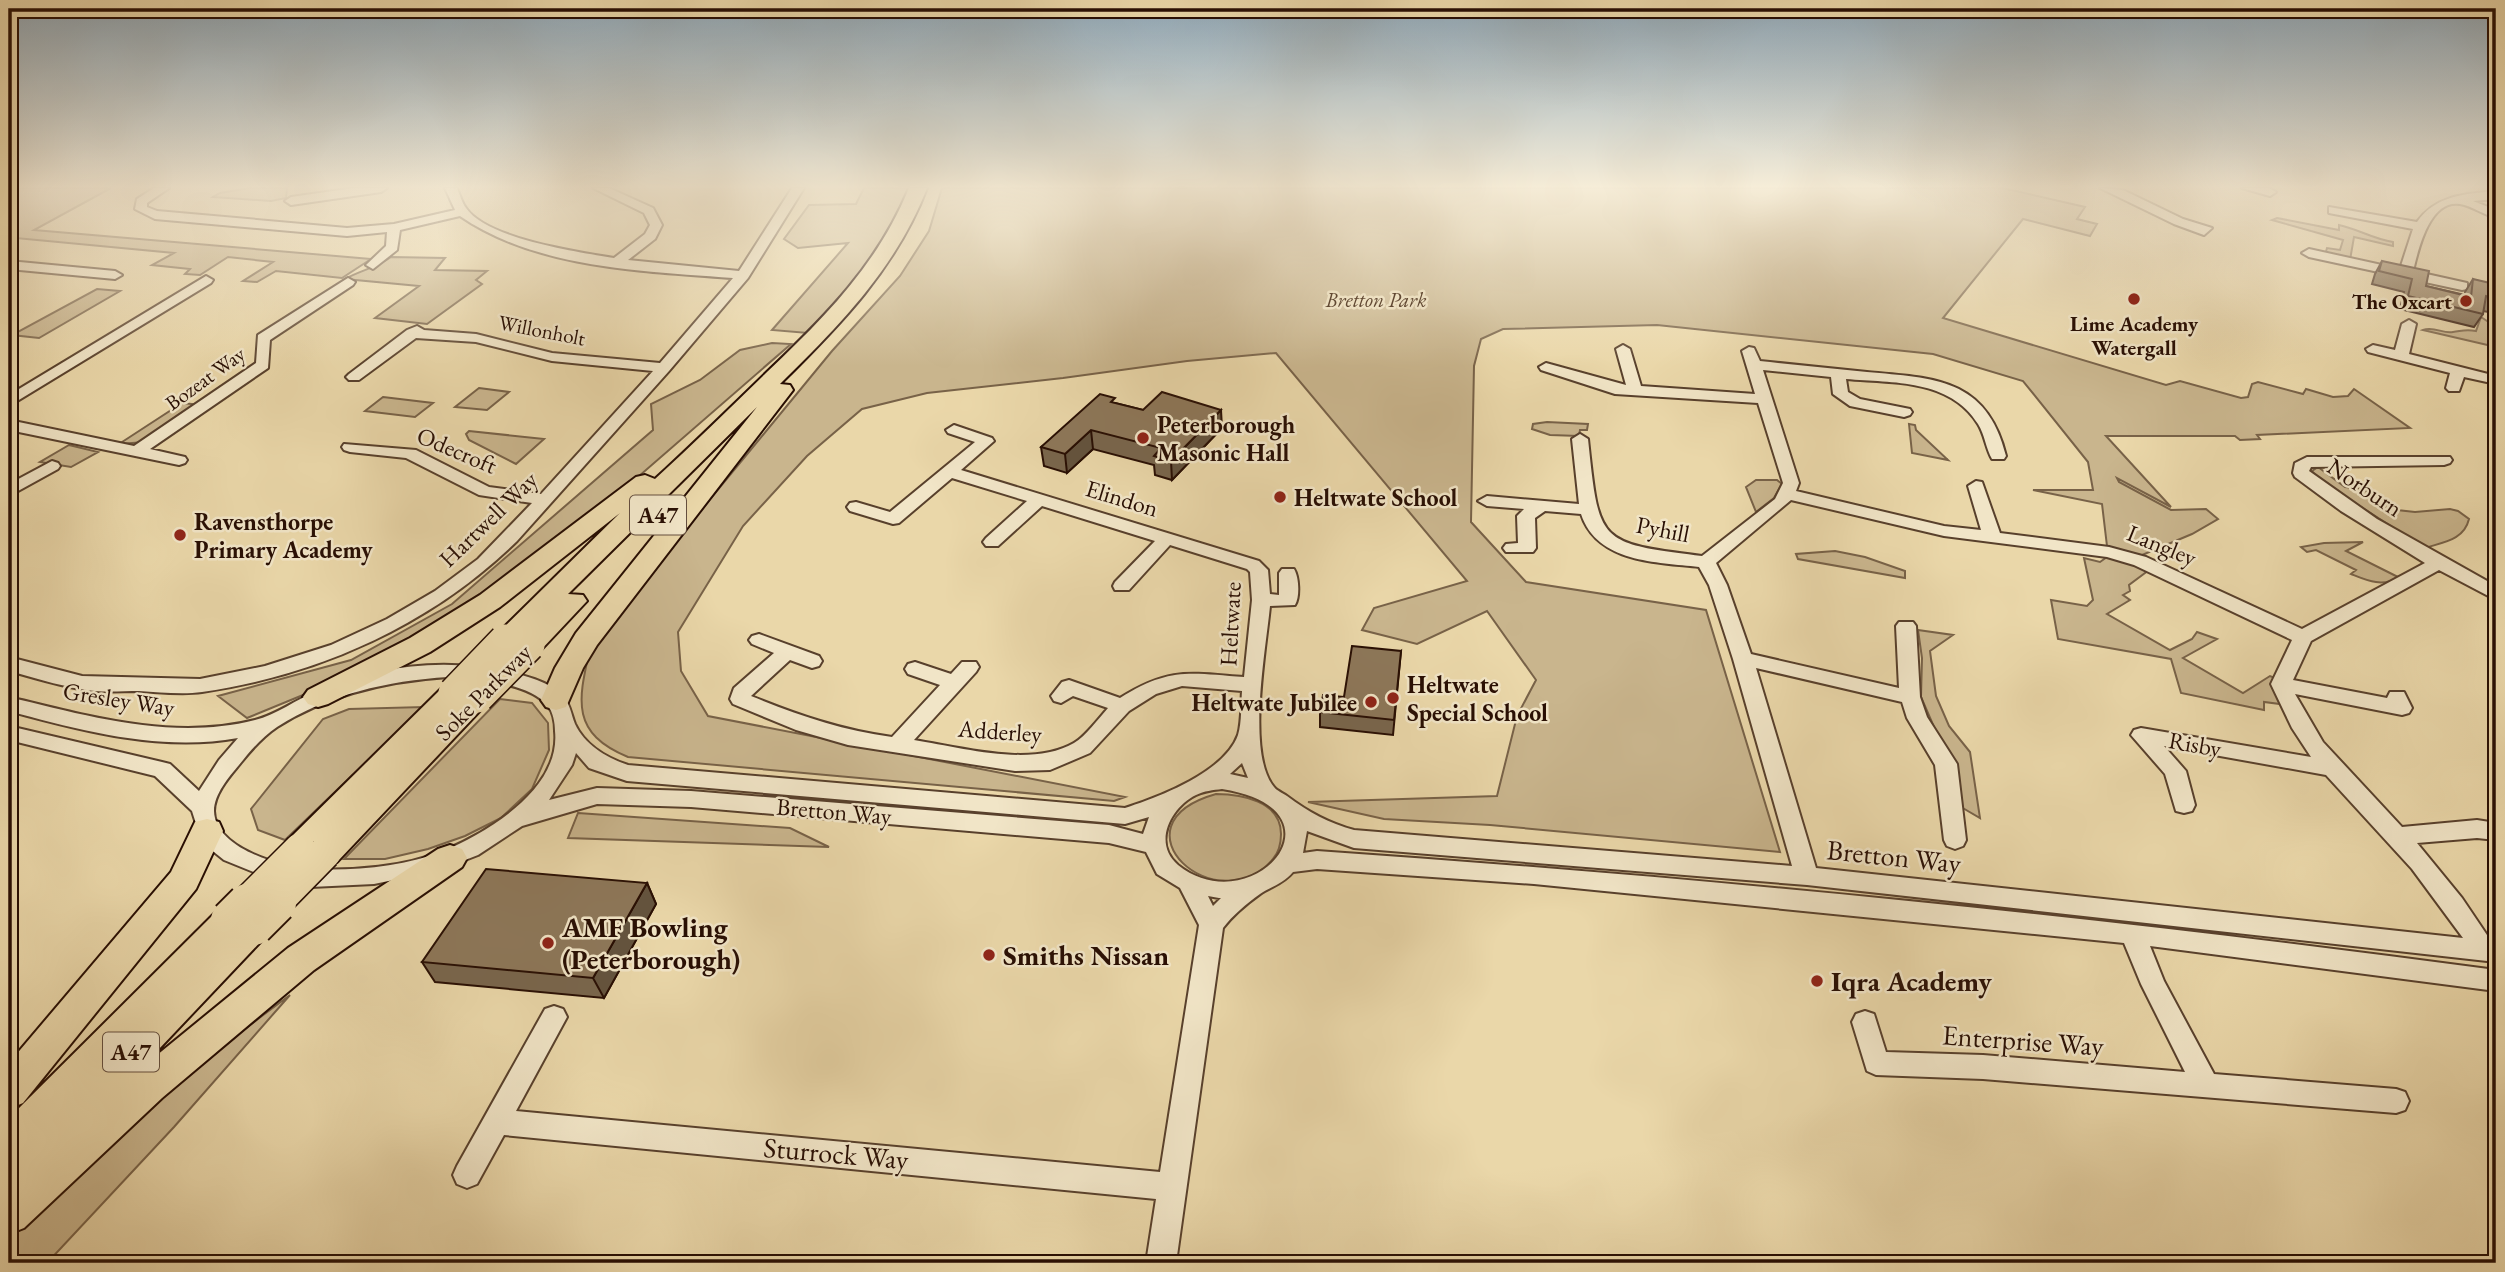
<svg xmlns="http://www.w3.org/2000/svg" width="2505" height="1272" font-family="'EB Garamond',serif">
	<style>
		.green { fill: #c9b58d; stroke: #786248; stroke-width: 2 }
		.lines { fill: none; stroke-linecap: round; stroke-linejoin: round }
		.minor-casing { stroke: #58402c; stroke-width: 4 }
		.highway-casing { stroke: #280e03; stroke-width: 4 }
		.minor { fill: #f1e5c7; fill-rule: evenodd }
		.highway { fill: #ead7a9; fill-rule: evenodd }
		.highway-bridge-far1-casing { stroke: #280e03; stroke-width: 34; stroke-linecap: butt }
		.highway-bridge-casing { stroke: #280e03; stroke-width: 42; stroke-linecap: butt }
		.highway-bridge-far1 { stroke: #ead7a9; stroke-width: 31 }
		.highway-bridge { stroke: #ead7a9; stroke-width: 38 }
		.wall { fill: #79664d; stroke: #280e03; stroke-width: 2 }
		.shaded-wall { fill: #63533e; stroke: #280e03; stroke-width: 2 }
		.building { fill: #8d7759; stroke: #280e03; stroke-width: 2 }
		.poi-dot { fill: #8f2418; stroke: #f1e5c7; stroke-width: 2.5 }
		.labels { text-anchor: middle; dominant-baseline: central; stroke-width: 5; stroke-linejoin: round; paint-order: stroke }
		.far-park-label { font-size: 21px; font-style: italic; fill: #604833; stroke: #f1e5c7 }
		.far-poi-label { font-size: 21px; font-weight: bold; fill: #280e03; stroke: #f1e5c7; text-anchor: end }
		.far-street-label { font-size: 21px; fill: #280e03; stroke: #f1e5c7 }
		.shield { fill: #f1e5c7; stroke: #644e3e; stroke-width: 2 }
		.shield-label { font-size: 23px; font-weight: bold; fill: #280e03 }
		.poi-label { font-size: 24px; font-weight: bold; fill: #280e03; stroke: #f1e5c7; text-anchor: start }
		.street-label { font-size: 24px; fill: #280e03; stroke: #f1e5c7 }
		.near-street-label { font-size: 28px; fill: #280e03; stroke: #f1e5c7 }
		.near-poi-label { font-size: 28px; font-weight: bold; fill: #280e03; stroke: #f1e5c7; text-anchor: start }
	</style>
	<rect width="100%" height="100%" fill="#ead7a9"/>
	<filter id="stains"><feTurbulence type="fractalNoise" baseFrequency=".00286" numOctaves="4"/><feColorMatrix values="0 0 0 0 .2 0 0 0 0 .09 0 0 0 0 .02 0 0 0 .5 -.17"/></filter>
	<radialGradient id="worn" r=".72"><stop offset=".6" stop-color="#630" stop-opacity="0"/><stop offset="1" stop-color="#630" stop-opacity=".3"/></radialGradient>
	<!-- green -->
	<path class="green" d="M9 188H111L34 230 371 259 342 278 276 271 257 282 243 281 273 262 228 257 200 275 185 274 190 269 152 265 174 253 16 238 9 242Z
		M250 188H287L286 198 271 201 213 197 220 193Z
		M864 188H909L880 248 852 286 808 333 772 330 848 243 798 248 784 239 809 205 856 204Z
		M942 188H2003L2085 207 2077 219 2097 224 2090 236 2023 219 1943 318 2166 385 2180 381 2241 398 2248 397 2252 384 2258 382 2303 394 2306 389 2333 397 2348 396 2354 389 2410 428 2257 435 2260 439 2240 440 2235 436H2106L2171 507 2117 478 2119 482 2171 510 2206 509 2218 519 2192 534 2142 555 2141 558 2107 546 2102 504 2033 490H2093L2088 462 2023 381 1933 354 1657 325 1503 329 1481 339 1474 366 1471 522 1526 582 1706 610 1780 852 1490 825 1384 819 1308 802 1497 796 1517 716 1536 680 1487 611 1417 644 1362 630 1374 608 1467 581 1276 353 1187 361 1063 378 927 393 862 409 807 456 743 526 678 632 681 671 708 716 1125 797 1114 801 628 757C568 732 579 698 591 644L832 351 900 276 929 231Z
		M2277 218 2339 230V225C2358 229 2373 239 2393 242V246L2354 237 2350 260 2325 255 2327 248 2340 250 2343 240 2272 220Z
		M391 257 445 258 435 270 487 271 476 280 482 284 427 324 375 318 419 286 345 279C361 270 376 268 391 257Z
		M97 289 120 291 39 338 12 335Z
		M2481 317 2496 327V347L2423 330C2434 326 2443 334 2453 332 2462 331 2465 329 2476 331Z
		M772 343 791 344 608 503 501 588 359 672 247 718 218 696 351 660 452 604 653 430 651 404 700 380 740 350Z
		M479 388 509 392 487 410 455 407Z
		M383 397 433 403 415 417 365 411Z
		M182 403 201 405 145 442 119 444Z
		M1547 422 1588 424 1587 430H1580L1579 436 1550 435 1532 429 1533 424Z
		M1909 424 1915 425 1916 430 1948 460 1912 453Z
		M469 431 544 439 516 464 469 440 466 434Z
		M69 445 98 452 71 467 40 462Z
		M2318 467 2345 487 2363 489 2397 510 2415 512 2450 509 2458 511 2469 519C2464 540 2444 542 2425 548L2319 480 2312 471Z
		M1756 480H1777L1782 484 1774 498 1756 512 1746 487Z
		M2363 542 2346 551 2398 577C2383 588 2366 580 2351 574L2356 570 2316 550 2307 552 2301 547 2324 543Z
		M1835 551 1865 557 1905 571V578L1798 559 1796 554Z
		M2107 557 2123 559 2149 570 2129 585 2130 591 2123 595 2130 600 2107 614 2170 650 2192 639 2197 632 2217 639 2183 658 2243 693 2270 676 2275 678 2280 704 2264 702V710L2181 693 2171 659 2058 639 2051 600 2087 606 2093 600 2084 558 2100 562Z
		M1918 630 1953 635 1930 651 1936 696 1949 726 1970 752 1980 818 1961 807 1954 760 1934 727 1921 697 1922 658Z
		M500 699 532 703 548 723 549 750 532 789 501 818 465 836 428 849 385 859H344Z
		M423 707 285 840 258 830 251 809 323 719 349 709Z
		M1216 794C1241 794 1281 801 1281 834 1281 843 1279 852 1273 859 1217 925 1107 825 1216 794Z
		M578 813 790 828 829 847 568 838Z
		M290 995 174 1127 47 1263H9V1231L199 1063Z"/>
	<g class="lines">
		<defs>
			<path id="minor" d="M154 188H169L147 203V207L157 211 347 228 394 224 455 210 445 188H457C460 195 462 203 466 208 487 239 578 252 614 258L645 234 650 225 644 213 593 188H609L653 208 662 225 655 239 628 260 739 271 792 188H804L748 278 669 371 517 541C432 624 320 675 202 692 182 695 159 692 139 691 120 691 99 693 81 689 56 685 32 677 9 671V657L82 676 200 679 265 666 331 645 387 619 435 591 478 559 532 503 479 495 406 458 350 452 344 450 342 447 344 444 416 450 489 487 541 494 653 371 552 361 476 342 416 338 359 380H349L346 377 349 374 407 330 417 326 424 330 476 334 552 353 660 363 733 278C643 271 537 269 460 216L400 230 397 250 373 269 366 265 386 246 387 232 347 236 155 219 135 209 137 199Z
				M354 188H387L381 192 291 205 285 201 291 197Z
				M2100 188 2123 190 2183 219 2212 228 2204 235 2174 224Z
				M2242 188H2269L2276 192 2270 196Z
				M2496 191V199L2473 201 2496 210V218C2484 215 2472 206 2460 204 2429 199 2418 251 2413 271L2467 283V289L2462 290 2309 257 2302 253 2309 249 2400 269 2413 229 2329 213V207L2417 222C2436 195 2465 194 2496 191Z
				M9 261 115 271 122 275 115 279 9 269Z
				M206 276 213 280 211 283 9 406V395Z
				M348 278 355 282 353 285 270 340 268 368 150 449 185 457 187 460 185 463 179 465 9 430V420L134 446 256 363 258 335Z
				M2409 320 2416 324 2409 354 2496 376V384L2464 377 2459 391H2449L2446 388 2450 373 2368 352 2366 349 2373 345 2395 350 2402 324Z
				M1623 345 1630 349 1641 386 1755 394 1742 351 1749 347 1754 348 1760 361C1796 365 1831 368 1867 372 1934 378 1987 378 2006 456L2004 459H1992C1986 449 1985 435 1978 424 1950 379 1893 383 1846 379L1848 392 1860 399 1910 409 1912 412 1910 415 1904 417 1850 406 1833 394 1831 377 1763 370 1799 483 1796 491 1944 526 1981 530 1968 486 1976 481 1982 482 2000 533 2109 547 2146 557 2302 629 2425 563 2341 511 2295 477 2293 473 2295 463 2307 457H2450L2452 460 2450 463 2444 465 2311 467 2309 471 2377 519 2496 586V600L2439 570 2311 641 2293 680 2387 698 2390 692H2404L2412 708 2409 713 2402 715 2295 694 2323 742 2402 827 2477 820 2496 823V840L2477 838 2417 843 2462 898 2491 941 2496 942V962L1807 885 1354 848 1307 831 1303 853 1317 851C1711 878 2105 917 2496 970V991L2150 946 2164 981 2214 1074 2396 1089 2405 1092 2409 1101 2405 1110 2396 1113 1983 1079 1876 1075 1867 1071 1852 1022 1856 1014 1865 1011 1874 1014 1886 1052 1983 1055 2185 1072 2141 984 2124 943 1534 884 1317 869 1293 872C1283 884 1272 886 1260 894 1246 904 1233 915 1223 928L1176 1263H1146L1156 1199 504 1135 477 1184 467 1188 457 1184 453 1175 457 1166 545 1009 554 1006 563 1009 567 1017 516 1111 1160 1172 1199 925 1180 888 1157 874 1146 852 1109 843 691 807 597 804 522 826 478 855 437 871 374 884 311 887 271 879 224 860 209 848 199 833 192 811 155 776 9 740V726L162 762 170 764 199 791 219 760 238 738C162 752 82 731 9 711V697C88 716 173 741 255 720 276 715 297 699 317 691 376 666 442 658 504 671 523 675 548 681 562 695 570 703 571 714 575 724 585 745 607 758 628 765L1125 808C1159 797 1225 772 1238 735 1242 722 1241 704 1242 691L1182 686 1156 694 1129 711 1090 753 1050 770 1015 771 848 745 796 730 733 704 730 699 734 688 774 653 752 644 749 640 752 636 759 634 819 656 822 661 819 666 812 668 790 660 751 696C798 715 841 730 892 737L940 685 908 674 905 669 908 664 915 662 951 674 962 662H976L979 667 976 672 914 740C960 747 1031 768 1074 743 1086 736 1098 719 1108 708L1073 696 1061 703 1054 701 1051 696 1062 682 1069 680 1120 698C1169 667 1189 673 1244 677L1252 600 1250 572 1247 569 1170 545 1129 590H1115L1113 586 1115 582 1155 541 1042 506 998 546H986L983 542 986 538 1027 501 952 478 899 523 893 524 850 511 847 507 850 503 856 502 890 512 975 442 948 433 946 430 954 425 992 438 994 441 961 470 1259 561 1268 570 1270 594 1279 595V573L1282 569H1294C1299 577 1300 597 1295 605L1270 606C1266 649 1246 754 1274 787 1277 791 1283 793 1287 796 1308 812 1329 823 1354 830L1792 866 1733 659 1709 585 1699 567C1657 562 1597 563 1581 514L1545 511 1535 518 1536 548 1533 552H1506L1503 548 1506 544 1518 543 1517 516 1524 509 1487 506 1478 501 1487 496 1579 504 1572 439 1580 434 1588 439C1599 543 1597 543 1702 556L1775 499 1783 483 1758 403 1615 394 1541 370 1539 367 1546 363 1626 385 1616 349ZM1791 500 1944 536 2107 557 2134 565 2292 640 2271 684 2292 728 2311 757 2141 728 2134 730 2131 735 2165 774 2176 811 2184 813 2192 811 2195 805 2186 771 2164 746 2326 775 2412 869 2463 938 1816 868 1756 668 1902 702 1907 718 1935 765 1944 840 1947 846 1955 849 1963 846 1966 840 1957 764 1927 717 1920 697 1916 626 1913 622H1899L1896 626 1899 688 1751 654 1727 585 1716 563ZM448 677C476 680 529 682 548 706 553 712 555 723 555 731 561 788 489 832 443 851 404 867 353 871 312 869 282 867 215 849 214 811 214 794 229 777 239 765 250 751 262 737 277 727 329 694 387 681 448 677ZM576 753 589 768 627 781 1125 824 1149 817 1143 834 1109 825 691 791 597 788 549 800 572 765ZM1242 763 1248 778 1230 774ZM1222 789C1353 810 1252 924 1178 865 1152 843 1171 807 1196 795 1204 791 1213 790 1222 789ZM1208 896 1219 898H1221L1213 906Z
				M52 461 58 463 60 466 58 469 9 496V484Z"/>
			<path id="highway" d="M909 188H927C896 268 840 325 780 384L790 385 793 390 597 645 583 668 566 707 556 710 546 707 541 700 555 668 576 633 757 407 568 594 583 595 587 601 539 652 529 654 519 652 516 646 505 649 495 647 491 640 620 513 500 607 430 652 328 704 318 707 308 704 303 697 308 690 410 638 480 595 636 477 645 475 655 479C693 444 730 408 767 372 825 317 878 264 909 188Z
				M454 683 464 686 467 690 478 687 488 690 493 697 337 862 325 866 313 862 311 858 300 862 288 858 283 849 288 840 444 686Z
				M207 819 219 822 223 831 196 889 23 1103 9 1109V1063L171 872 195 822Z
				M450 845 462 849 467 858 462 867 314 970 162 1098 24 1228 9 1234V1118L218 910 230 906 242 910 245 915 254 912 266 916 271 926 266 936 140 1069 288 948 438 849Z"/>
		</defs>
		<!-- minor casing -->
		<use href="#minor" class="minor-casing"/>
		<!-- highway casing -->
		<use href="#highway" class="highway-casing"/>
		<!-- minor -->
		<use href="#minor" class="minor"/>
		<!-- highway -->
		<use href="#highway" class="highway"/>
		<defs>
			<path id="highway-bridge-far1" d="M454 693 505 640
				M478 697 529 645
				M245 904 300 849
				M275 904 325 853"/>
			<path id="highway-bridge" d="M230 920 247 903
				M254 926 277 903"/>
		</defs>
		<!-- highway-bridge-far1 casing -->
		<use href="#highway-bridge-far1" class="highway-bridge-far1-casing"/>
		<!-- highway-bridge casing -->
		<use href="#highway-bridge" class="highway-bridge-casing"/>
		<!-- highway-bridge-far1 -->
		<use href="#highway-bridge-far1" class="highway-bridge-far1"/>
		<!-- highway-bridge -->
		<use href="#highway-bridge" class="highway-bridge"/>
	</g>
	<!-- wall -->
	<path class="wall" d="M2382 261 2426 286 2465 295V292L2473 279 2496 299 2488 312 2483 311V314L2474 327 2400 309 2404 292 2372 284 2375 274Z
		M1115 403 1143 410 1222 428 1172 480 1155 475 1154 465 1093 449 1067 473 1044 466 1041 447Z
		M1401 651 1393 735 1320 727V712L1344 697Z
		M647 883 656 904 604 998 435 982 422 962Z"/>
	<!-- shaded-wall -->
	<path class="shaded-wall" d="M1221 410 1222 428 1172 480 1171 461Z
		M1091 430 1093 449 1067 473 1065 454Z
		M647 883 656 904 604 998 593 978Z"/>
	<!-- building -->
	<path class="building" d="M2382 261 2429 271 2426 286 2471 297 2473 279 2490 283 2496 286V299L2486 296 2483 314 2408 296 2412 279 2379 271Z
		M1162 392 1221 410 1171 461 1154 456 1161 448 1091 430 1065 454 1041 447 1100 394 1115 398 1111 402 1143 410Z
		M1352 646 1401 651 1394 720 1320 712 1323 695 1344 697Z
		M486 869 647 883 593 978 422 962Z"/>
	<!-- sky -->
	<linearGradient id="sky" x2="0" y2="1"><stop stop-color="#8ea7b8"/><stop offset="0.51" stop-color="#f6edd8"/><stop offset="1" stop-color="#f6edd8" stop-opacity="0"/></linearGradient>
	<rect width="2505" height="366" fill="url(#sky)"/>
	<!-- markers -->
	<g class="poi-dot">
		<circle cx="2134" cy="299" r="7"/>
		<circle cx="2466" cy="301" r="7"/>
		<circle cx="1143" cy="438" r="7"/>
		<circle cx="1280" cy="497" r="7"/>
		<circle cx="180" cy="535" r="7"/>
		<circle cx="1393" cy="698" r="7"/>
		<circle cx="1371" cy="702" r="7"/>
		<circle cx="548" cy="943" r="7"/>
		<circle cx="989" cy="955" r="7"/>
		<circle cx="1817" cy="981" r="7"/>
	</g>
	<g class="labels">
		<!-- far-park labels -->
		<g class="far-park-label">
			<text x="1376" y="299">Bretton Park</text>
		</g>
		<!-- far-poi labels -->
		<g class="far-poi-label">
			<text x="2452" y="301">The Oxcart</text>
			<text x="2134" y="323" text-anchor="middle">Lime Academy<tspan x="2134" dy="24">Watergall</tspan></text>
		</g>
		<!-- far-street labels -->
		<g class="far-street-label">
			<text transform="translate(542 330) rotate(11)">Willonholt</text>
			<text transform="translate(205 378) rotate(-36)">Bozeat Way</text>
		</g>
		<!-- shield labels -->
		<g class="shield">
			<rect x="630" y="495.5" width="56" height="39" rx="5"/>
			<rect x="103" y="1032.5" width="56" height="39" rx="5"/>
		</g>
		<g class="shield-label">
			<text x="658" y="515">A47</text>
			<text x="131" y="1052">A47</text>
		</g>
		<!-- poi labels -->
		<g class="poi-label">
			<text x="1157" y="424">Peterborough<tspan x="1157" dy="28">Masonic Hall</tspan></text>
			<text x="1294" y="497">Heltwate School</text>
			<text x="194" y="521">Ravensthorpe<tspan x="194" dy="28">Primary Academy</tspan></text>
			<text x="1407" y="684">Heltwate<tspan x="1407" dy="28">Special School</tspan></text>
			<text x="1357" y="702" text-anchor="end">Heltwate Jubilee</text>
		</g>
		<!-- street labels -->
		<g class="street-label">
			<text transform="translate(457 450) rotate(23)">Odecroft</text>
			<text transform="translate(2365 487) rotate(34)">Norburn</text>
			<text transform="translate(1122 498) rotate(17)">Elindon</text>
			<text transform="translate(488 519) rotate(-44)">Hartwell Way</text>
			<text transform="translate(1663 529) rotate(11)">Pyhill</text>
			<text transform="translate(2162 545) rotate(22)">Langley</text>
			<text transform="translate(1230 624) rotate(-87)">Heltwate</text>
			<text transform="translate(483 692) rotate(-45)">Soke Parkway</text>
			<text transform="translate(119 699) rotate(9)">Gresley Way</text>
			<text transform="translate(1000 731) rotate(4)">Adderley</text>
			<text transform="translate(2195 744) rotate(10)">Risby</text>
			<text transform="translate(834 811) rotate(5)">Bretton Way</text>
		</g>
		<!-- near-street labels -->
		<g class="near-street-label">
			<text transform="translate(1894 856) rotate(6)">Bretton Way</text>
			<text transform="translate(2023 1040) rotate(4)">Enterprise Way</text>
			<text transform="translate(836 1153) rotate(5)">Sturrock Way</text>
		</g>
		<!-- near-poi labels -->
		<g class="near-poi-label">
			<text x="562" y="927">AMF Bowling<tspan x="562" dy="32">(Peterborough)</tspan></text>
			<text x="1003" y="955">Smiths Nissan</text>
			<text x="1831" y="981">Iqra Academy</text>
		</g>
	</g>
	<!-- margin -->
	<rect width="2505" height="1272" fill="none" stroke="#ead7a9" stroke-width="35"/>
	<rect x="10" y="10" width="2484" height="1251" fill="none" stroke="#280e03" stroke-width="3.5"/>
	<rect x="18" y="18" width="2470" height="1237" fill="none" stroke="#280e03" stroke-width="2"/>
	<rect width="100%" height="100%" filter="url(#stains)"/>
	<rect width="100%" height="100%" fill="url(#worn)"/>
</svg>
